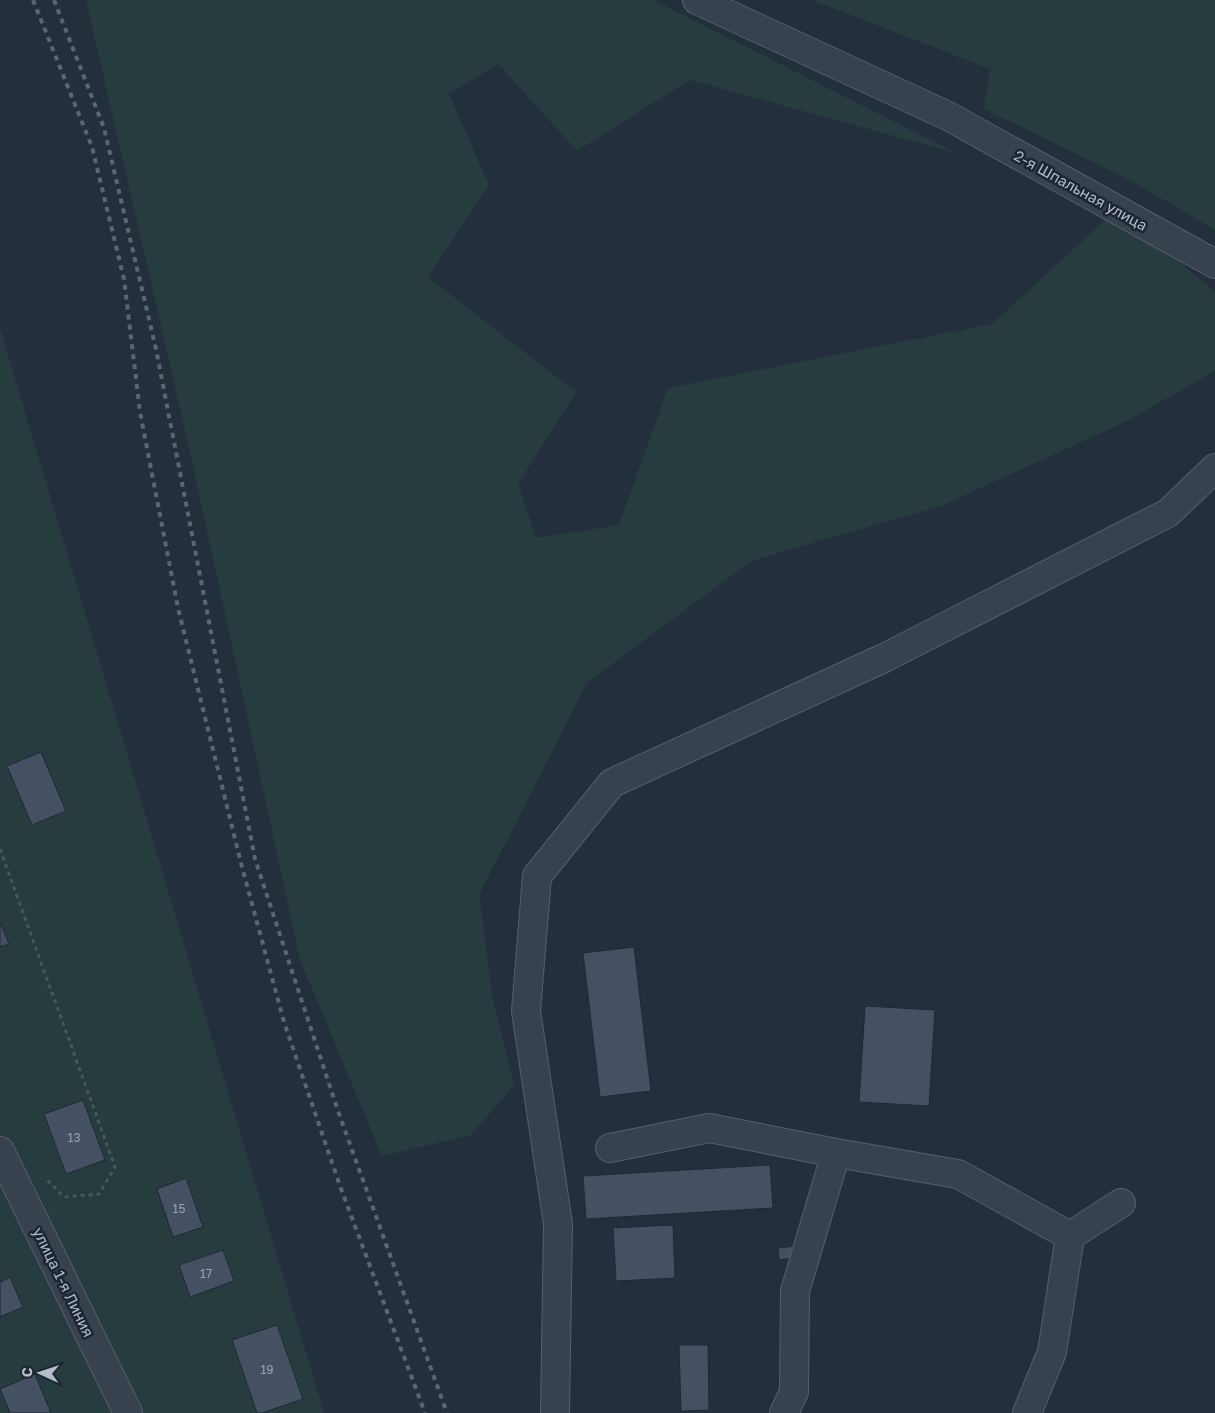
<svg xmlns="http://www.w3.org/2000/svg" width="1215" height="1413" font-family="'Golos Text',sans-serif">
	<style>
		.green { fill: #263c3f }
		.building { fill: #455162; stroke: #1f2835 }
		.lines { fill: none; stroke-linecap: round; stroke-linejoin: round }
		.minor-casing { stroke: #565f6c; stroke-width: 30 }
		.path { stroke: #44595c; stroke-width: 3; stroke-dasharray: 4 4; stroke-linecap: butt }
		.minor { stroke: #38414e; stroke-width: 28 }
		.rail { stroke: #5a6575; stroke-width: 4; stroke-dasharray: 5 5; stroke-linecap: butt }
		.labels { text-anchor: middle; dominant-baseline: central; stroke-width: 5; stroke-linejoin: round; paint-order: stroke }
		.number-label { font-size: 12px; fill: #98a1af }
		.street-label { font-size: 15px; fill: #b4bcc9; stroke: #1d2633 }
	</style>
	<rect width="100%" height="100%" fill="#242f3e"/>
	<!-- green -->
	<path class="green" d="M86 0H654L956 153 690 80 577 151 498 64 449 94 489 185 428 277 576 392 518 484 536 538 619 525 668 388 992 324 1117 209 1215 292V371L1127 421 941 506 751 561 587 683 479 895 493 1000 514 1085 471 1135 382 1156 300 960 190 452Z
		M812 0H1215V230L1130 180 984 109 990 69Z
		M0 328 324 1413H0Z"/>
	<!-- building -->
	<path class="building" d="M41 752 66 811 32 825 7 766Z
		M0 922 9 944 0 947Z
		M634 947 651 1091 600 1097 583 953Z
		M865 1006 935 1010 929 1106 859 1102Z
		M83 1100 105 1160 66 1174 44 1114Z
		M770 1165 773 1208 586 1219 583 1176Z
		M186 1178 203 1227 173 1237 157 1189Z
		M673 1225 675 1278 616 1281 613 1228Z
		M797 1246 799 1257 779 1260 778 1248Z
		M223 1250 234 1281 190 1297 179 1265Z
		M10 1277 23 1307 0 1317V1282Z
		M277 1325 303 1399 262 1413H257L232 1340Z
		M679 1345H708L709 1410 681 1411Z
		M35 1374 51 1413H10L0 1389Z"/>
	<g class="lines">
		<defs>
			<path id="minor" d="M697 0 948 116 1215 264
				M610 1148 709 1128 836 1153 958 1174 1070 1236
				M0 1151 128 1413
				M555 1413 558 1224 526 1011 537 876 612 783 884 658 1168 513 1215 468
				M784 1413 794 1392 795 1291 836 1153
				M1027 1413 1052 1352 1070 1236 1121 1203"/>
		</defs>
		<!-- minor casing -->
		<use href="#minor" class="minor-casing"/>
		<!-- path -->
		<path class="path" d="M0 849 115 1167 99 1194 64 1197 45 1178"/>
		<!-- minor -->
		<use href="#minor" class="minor"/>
		<!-- rail -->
		<path class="rail" d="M33 0 92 147 124 279 140 412 178 608 242 867 284 1022 340 1186 425 1413
			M54 0 104 128 156 349 255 859 338 1111 447 1413"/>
	</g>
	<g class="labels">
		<!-- number labels -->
		<g class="number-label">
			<text x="74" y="1137">13</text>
			<text x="179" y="1208">15</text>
			<text x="206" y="1273">17</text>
			<text x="267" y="1369">19</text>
		</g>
		<!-- street labels -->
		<g class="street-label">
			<text transform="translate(1081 190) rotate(29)">2-я Шпальная улица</text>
			<text transform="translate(64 1282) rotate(64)">улица 1-я Линия</text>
		</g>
	</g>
	<!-- north arrow -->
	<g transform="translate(40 1373) rotate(273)" stroke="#1d2633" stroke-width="4" paint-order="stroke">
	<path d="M0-4L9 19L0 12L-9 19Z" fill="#b4bcc9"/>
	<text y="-8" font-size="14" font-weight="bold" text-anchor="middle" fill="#b4bcc9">С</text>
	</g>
</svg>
